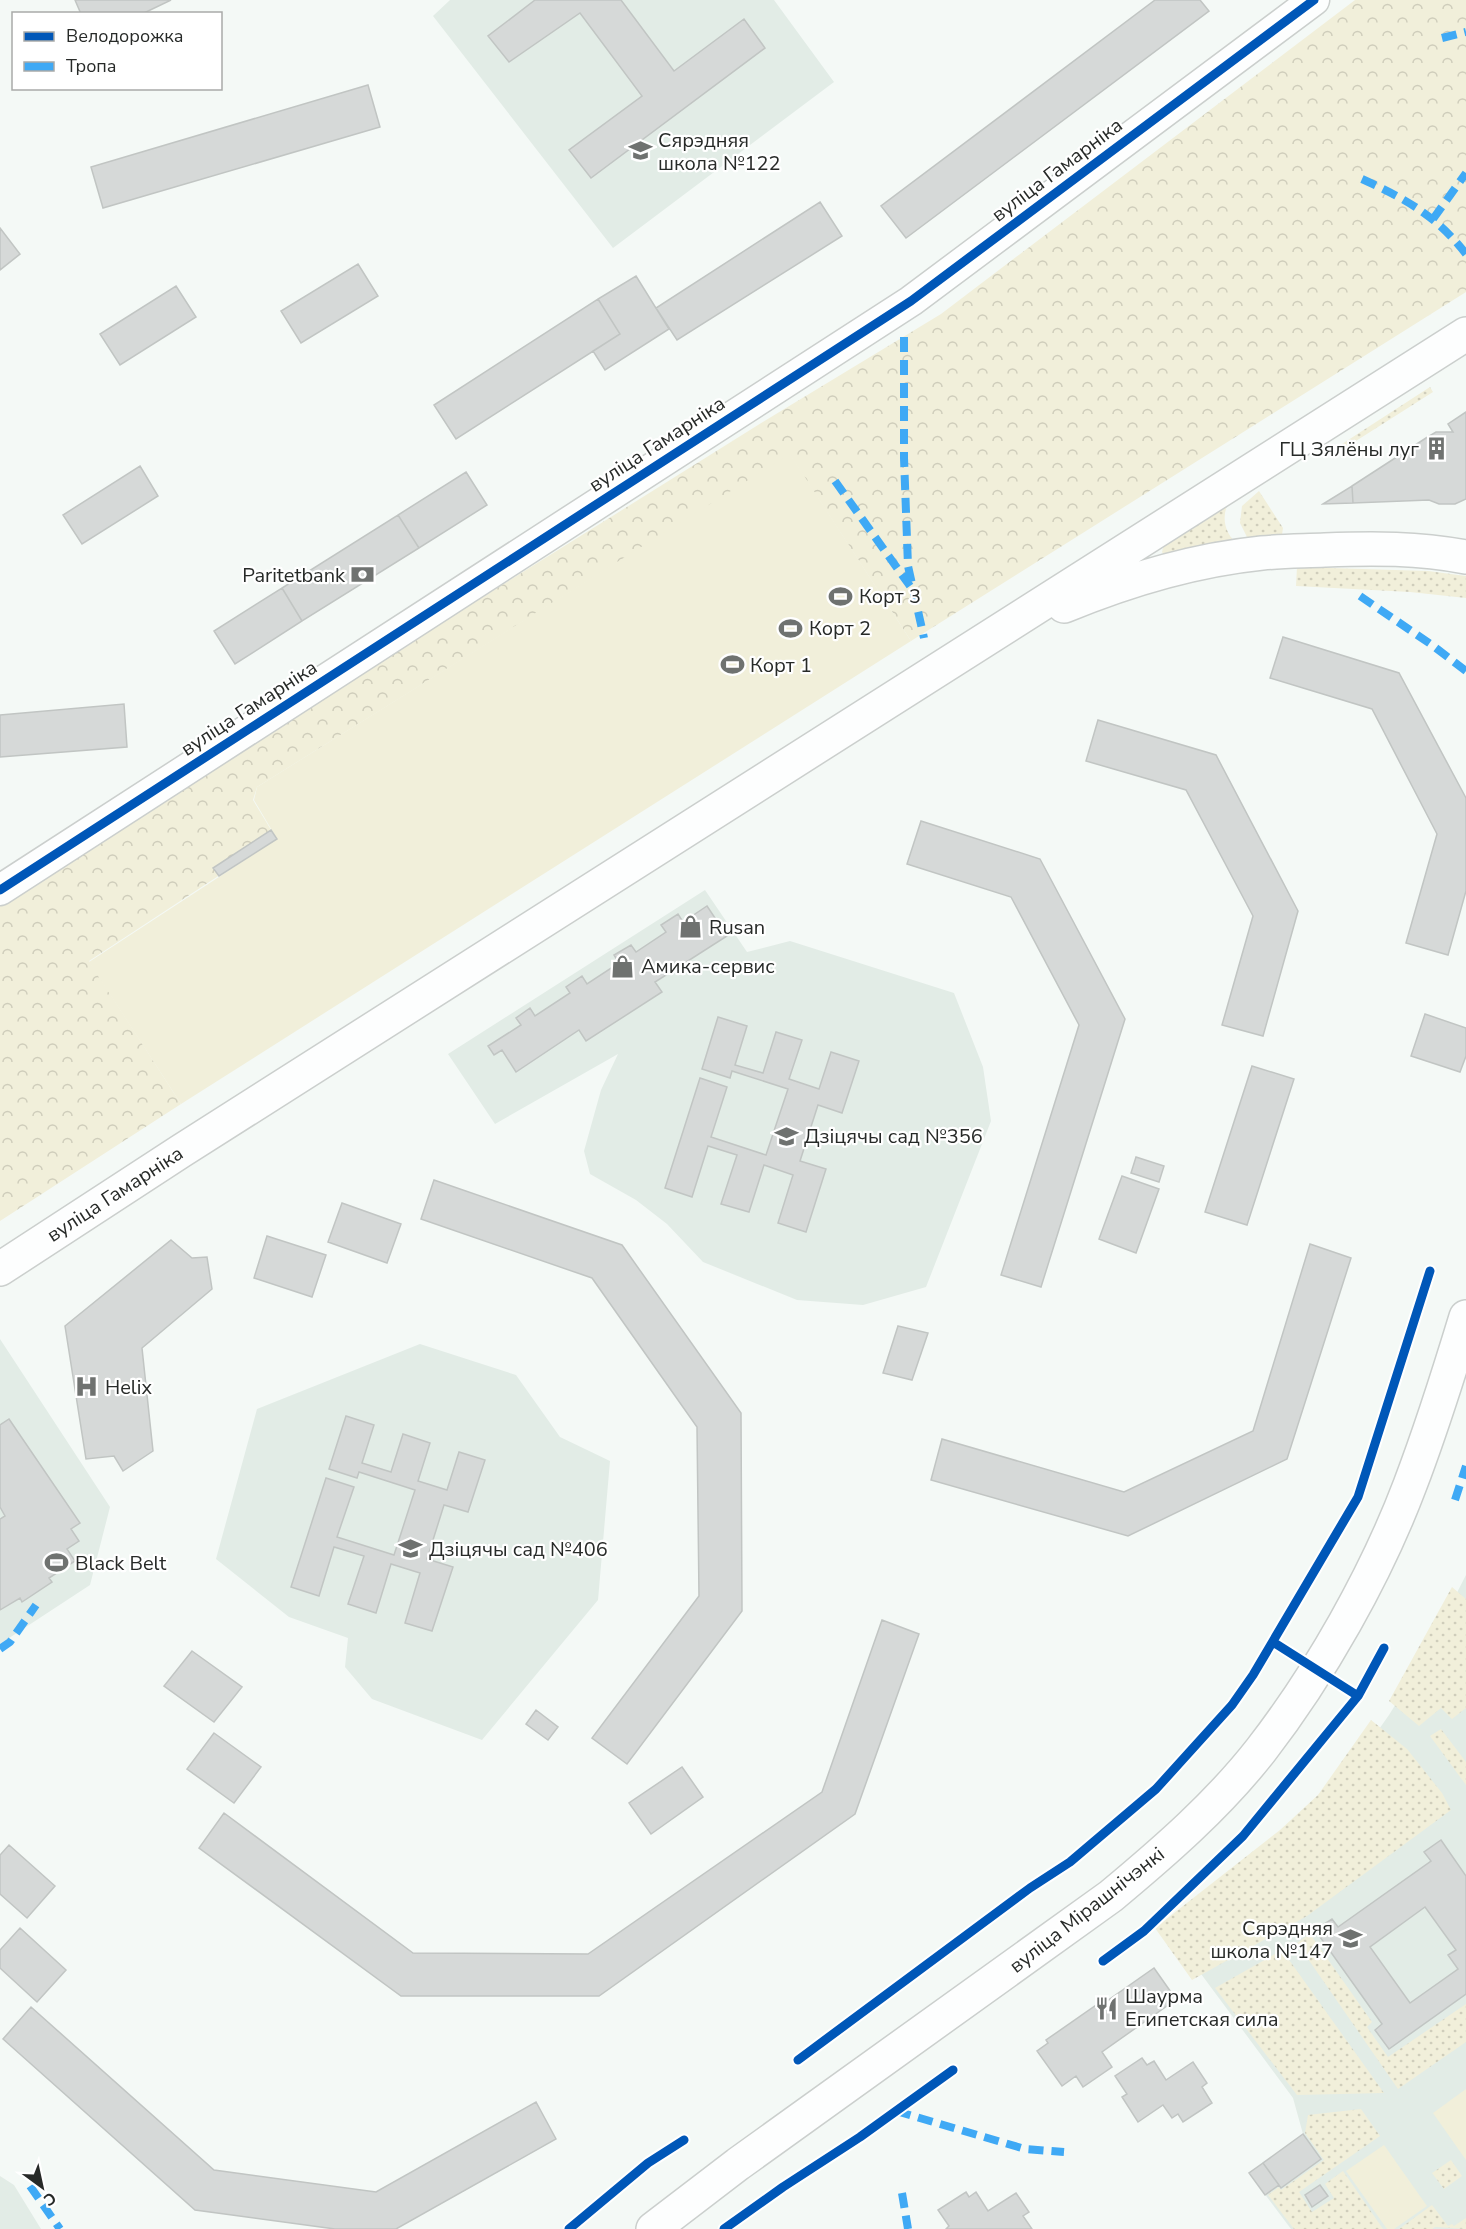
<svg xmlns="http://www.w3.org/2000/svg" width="1466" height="2229" font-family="'Nunito Sans',sans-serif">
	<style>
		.built { fill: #e2ece6 }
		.grass { fill: url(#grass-dots) }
		.park { fill: url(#park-crowns) }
		.pitch { fill: #f1efda }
		.building { fill: #d6d9d8; stroke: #c1c5c3; stroke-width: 1.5; fill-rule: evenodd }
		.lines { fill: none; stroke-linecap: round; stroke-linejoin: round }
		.minor-casing { stroke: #cbcfcd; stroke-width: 33 }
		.major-casing { stroke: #cbcfcd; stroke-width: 36 }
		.minor { stroke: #fdfefe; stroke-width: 30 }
		.major { stroke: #fdfefe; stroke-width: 33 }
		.quiet { stroke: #3fa9f5; stroke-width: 8; stroke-dasharray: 15 8; stroke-linecap: butt }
		.cycleway-casing { stroke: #fff; stroke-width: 13 }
		.cycleway { stroke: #0057b8; stroke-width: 9 }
		.labels { text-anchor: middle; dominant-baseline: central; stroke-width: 4.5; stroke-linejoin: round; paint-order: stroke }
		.poi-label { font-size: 20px; fill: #272a28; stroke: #fff; text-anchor: start }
		.street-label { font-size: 20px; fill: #272a28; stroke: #fff }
	</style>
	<defs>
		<pattern id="grass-dots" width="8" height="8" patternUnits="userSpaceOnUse" patternTransform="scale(1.5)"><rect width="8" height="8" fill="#f1efda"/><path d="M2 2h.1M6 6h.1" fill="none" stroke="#cfcdbb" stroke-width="1.8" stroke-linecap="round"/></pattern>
		<pattern id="park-crowns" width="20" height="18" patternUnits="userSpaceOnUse" patternTransform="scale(1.5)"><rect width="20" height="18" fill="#f1efda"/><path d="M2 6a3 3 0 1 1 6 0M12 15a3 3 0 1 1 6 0" fill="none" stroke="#cfcdbb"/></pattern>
	</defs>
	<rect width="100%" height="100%" fill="#f4f9f6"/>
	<!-- built -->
	<path class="built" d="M450 0H774L834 82 613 248 433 16Z
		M705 890 747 952 790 941 954 993 983 1067 991 1121 926 1287 863 1305 797 1300 703 1262 667 1224 636 1200 590 1174 584 1151 601 1090 618 1054 495 1124 448 1054Z
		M0 1339 110 1507 90 1585 0 1644Z
		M420 1344 516 1375 560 1437 610 1461 598 1600 482 1740 372 1699 345 1667 348 1638 289 1617 216 1559 257 1409Z
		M1466 1575V2229H1291L1249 2173 1303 2134 1293 2098 1187 1955 1343 1780 1389 1715 1420 1665Z
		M0 2176 14 2185 41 2229H0Z"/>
	<!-- grass -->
	<path class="grass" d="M1430 387 1433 392 1348 446 1342 444Z
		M1259 491 1283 528 1281 541 1248 539 1240 523 1242 506Z
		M1228 503C1221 519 1225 534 1239 546L1165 556 1162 552 1164 545Z
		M1297 567 1428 571 1466 576V598L1410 592 1296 586Z
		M1452 1587 1466 1599V1708L1452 1719 1441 1708 1419 1726 1389 1701Z
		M1371 1720 1407 1749 1442 1793 1451 1810 1307 1916 1192 1980 1155 1928 1280 1830 1318 1795Z
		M1441 1729 1466 1762V1785L1430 1736Z
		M1310 1934 1372 2022 1367 2027 1388 2057 1466 2004V2042L1398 2089 1297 1943Z
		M1282 1950 1384 2093 1297 2095 1215 1988Z
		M1361 2109 1380 2136 1299 2192 1312 2212 1334 2198 1325 2184 1343 2171 1383 2229H1294L1268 2195 1279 2187 1281 2190 1324 2160 1305 2133 1308 2115Z
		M1451 2160 1462 2176 1444 2189 1432 2173Z
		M1432 2205 1448 2226 1452 2224 1454 2226 1466 2218V2229L1435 2227 1432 2229H1399Z"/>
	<!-- park -->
	<path class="park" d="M1355 0H1466V292L911 641 790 455 257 787 253 800 276 838 89 961 181 1104 0 1221V899L758 425 941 314Z"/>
	<!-- pitch -->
	<path class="pitch" d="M790 454 911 641 181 1104 89 962 277 839 254 800 257 787Z
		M1466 2089V2160L1433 2113Z
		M1384 2145 1427 2206 1394 2229H1387L1346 2171Z"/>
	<!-- building -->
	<path class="building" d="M75 0H171L142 14H81Z
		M535 0H621L674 71 744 19 765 48 591 178 569 150 642 96 580 13 509 62 488 36Z
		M1155 0H1200L1209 11 906 238 881 206Z
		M368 85 380 127 103 208 91 167Z
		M820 202 842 236 677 340 656 308Z
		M0 228 20 254 0 270Z
		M358 264 378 296 301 343 281 311Z
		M636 276 669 329 605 370 593 351 620 334 598 299Z
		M176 286 196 317 120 365 100 334Z
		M598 299 620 334 456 439 434 405Z
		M1466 412V499L1455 504H1439L1429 500 1353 503 1352 486 1426 438 1436 432H1453L1448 424Z
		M140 466 158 496 82 544 63 515Z
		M466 472 487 505 419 548 398 515Z
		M1352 486 1353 503 1323 504Z
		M398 515 419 548 302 621 282 588Z
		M282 588 302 621 235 664 214 631Z
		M1283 637 1399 673 1466 798V891L1448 955 1406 943 1437 834 1372 709 1270 678Z
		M124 704 127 747 0 757V715Z
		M1098 720 1216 755 1298 911 1263 1036 1222 1025 1253 916 1186 790 1086 761Z
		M921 821 1040 859 1125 1019 1041 1287 1001 1275 1079 1025 1011 897 907 864Z
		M271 830 277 839 219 876 213 868Z
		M707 906 727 936 655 982 662 992 586 1041 579 1030 516 1072 502 1050 494 1055 488 1046 521 1025 516 1018 530 1008 535 1016 570 993 566 987 582 976 587 984 619 963 614 955 631 945 636 952 666 932 661 925 678 914 683 922Z
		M1425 1014 1466 1028V1056L1460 1072 1411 1056Z
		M718 1017 747 1026 735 1065 763 1073 776 1032 802 1040 789 1079 819 1089 831 1052 859 1061 842 1113 818 1105 800 1161 826 1169 806 1232 778 1223 793 1175 764 1165 749 1212 721 1204 737 1155 708 1146 692 1197 665 1188 700 1078 727 1087 711 1137 766 1155 788 1089 732 1071 730 1078 702 1069Z
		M1252 1066 1294 1079 1247 1225 1205 1212Z
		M1136 1157 1164 1166 1159 1182 1131 1173Z
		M1122 1176 1159 1189 1136 1253 1099 1239Z
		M434 1180 622 1245 741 1413 742 1611 627 1764 592 1738 699 1596 697 1427 592 1278 421 1219Z
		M342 1203 401 1224 387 1263 328 1242Z
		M267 1236 326 1255 312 1297 254 1278Z
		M171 1240 192 1258 207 1257 212 1289 142 1348 153 1451 123 1471 114 1456 86 1459 65 1326Z
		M1310 1244 1351 1258 1287 1459 1128 1536 931 1480 942 1439 1124 1492 1253 1431Z
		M898 1326 928 1333 912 1380 883 1373Z
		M346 1416 374 1425 362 1463 391 1472 403 1434 430 1443 418 1481 447 1490 459 1452 485 1460 468 1512 444 1505 427 1559 453 1567 432 1631 405 1623 420 1573 391 1564 376 1613 348 1604 364 1556 334 1547 319 1596 291 1587 326 1478 354 1487 337 1537 394 1555 415 1490 359 1472 357 1478 329 1469Z
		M9 1419 80 1523 71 1529 79 1541 67 1549 75 1561 49 1578 52 1582 22 1602 20 1598 0 1610V1519L5 1516 0 1507V1425Z
		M882 1620 919 1634 855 1814 599 1996H401L199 1848 224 1813 413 1953 588 1954 822 1792Z
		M192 1651 242 1687 214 1722 164 1686Z
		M536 1710 558 1727 548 1740 526 1724Z
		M214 1733 261 1767 234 1803 187 1769Z
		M682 1767 703 1797 651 1834 629 1803Z
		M1441 1840 1466 1876V1994L1389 2049 1375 2030 1382 2024 1315 1930 1332 1919 1338 1927 1431 1861 1424 1852ZM1425 1907 1456 1950 1448 1955 1458 1969 1410 2003 1370 1947Z
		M9 1845 55 1886 27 1918 0 1894V1855Z
		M20 1928 66 1970 37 2002 0 1968V1950Z
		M1154 1968 1173 1995 1171 2003 1102 2052 1112 2067 1083 2087 1076 2076 1062 2086 1037 2051 1048 2043 1046 2040 1102 2001 1104 2003Z
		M31 2007 214 2170 376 2192 536 2102 556 2139 396 2229H335L195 2210 3 2039Z
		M1142 2058 1147 2065 1154 2061 1166 2080 1193 2062 1207 2083 1202 2087 1212 2103 1183 2122 1178 2114 1172 2118 1163 2105 1138 2122 1122 2097 1127 2094 1115 2076Z
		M1303 2134 1321 2159 1281 2188 1263 2163Z
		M1263 2163 1279 2185 1265 2195 1249 2173Z
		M1320 2185 1328 2196 1312 2207 1305 2195Z
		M966 2192 969 2197 976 2192 988 2211 1016 2193 1029 2212 1023 2216 1032 2229H946L949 2226 938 2210Z"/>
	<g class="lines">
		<defs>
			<path id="minor" d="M0 890 911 301 1314 0"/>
			<path id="major" d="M1064 606C1127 580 1194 560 1262 553 1283 551 1304 551 1325 550 1374 548 1418 548 1466 557
				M0 1269 181 1151 1466 334
				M653 2229 738 2164 1111 1896C1165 1851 1218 1805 1261 1750 1320 1674 1376 1575 1410 1485 1431 1430 1449 1373 1466 1317"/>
		</defs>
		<!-- minor casing -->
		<use href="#minor" class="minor-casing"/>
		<!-- major casing -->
		<use href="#major" class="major-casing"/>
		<!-- minor -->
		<use href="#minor" class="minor"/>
		<!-- major -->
		<use href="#major" class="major"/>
		<!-- quiet -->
		<path class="quiet" d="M1442 38 1466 32
			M1362 179C1404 198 1437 216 1466 254
			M1433 219 1466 173
			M904 337V458L908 566 924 638
			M835 481 910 586
			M1360 596 1432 645 1466 671
			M1455 1500 1466 1466
			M0 1649 10 1642 36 1605
			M896 2111 1025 2149 1064 2152
			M30 2186 60 2229
			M902 2193 908 2229"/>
		<defs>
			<path id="cycleway" d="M0 890 911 301 1314 0
				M1273 1642 1358 1696
				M1103 1961 1144 1931 1243 1836 1358 1696 1384 1648
				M798 2060 1030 1888 1070 1862 1156 1789 1232 1705 1253 1675 1358 1497 1430 1271
				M569 2229 648 2163 684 2140
				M724 2229 783 2187 860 2137 953 2070"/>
		</defs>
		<!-- cycleway casing -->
		<use href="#cycleway" class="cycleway-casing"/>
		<!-- cycleway -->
		<use href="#cycleway" class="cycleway"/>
	</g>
	<!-- icons -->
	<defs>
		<symbol id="school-bare" viewBox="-9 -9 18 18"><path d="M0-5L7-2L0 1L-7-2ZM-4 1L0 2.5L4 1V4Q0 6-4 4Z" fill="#6f7270" stroke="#fff" stroke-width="2.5" paint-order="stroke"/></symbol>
		<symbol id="building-bare" viewBox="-9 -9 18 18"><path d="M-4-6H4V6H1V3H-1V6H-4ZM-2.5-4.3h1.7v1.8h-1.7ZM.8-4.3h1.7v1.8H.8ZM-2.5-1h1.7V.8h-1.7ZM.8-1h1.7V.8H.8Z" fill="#6f7270" stroke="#fff" stroke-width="2.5" paint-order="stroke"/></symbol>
		<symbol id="bank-bare" viewBox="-9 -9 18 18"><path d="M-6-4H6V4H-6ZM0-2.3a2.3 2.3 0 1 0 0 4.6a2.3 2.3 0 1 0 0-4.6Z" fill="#6f7270" stroke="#fff" stroke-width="2.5" paint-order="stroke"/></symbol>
		<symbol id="stadium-bare" viewBox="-9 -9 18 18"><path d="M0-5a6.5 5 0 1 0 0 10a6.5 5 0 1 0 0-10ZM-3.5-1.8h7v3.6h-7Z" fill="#6f7270" stroke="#fff" stroke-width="2.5" paint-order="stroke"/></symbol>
		<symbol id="shop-bare" viewBox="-9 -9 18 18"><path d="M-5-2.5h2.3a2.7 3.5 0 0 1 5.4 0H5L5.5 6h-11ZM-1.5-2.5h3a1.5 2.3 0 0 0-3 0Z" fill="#6f7270" stroke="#fff" stroke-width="2.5" paint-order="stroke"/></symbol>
		<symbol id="hospital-bare" viewBox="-9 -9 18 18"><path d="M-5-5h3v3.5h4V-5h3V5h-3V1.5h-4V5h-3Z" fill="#6f7270" stroke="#fff" stroke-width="2.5" paint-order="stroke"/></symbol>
		<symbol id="restaurant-bare" viewBox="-9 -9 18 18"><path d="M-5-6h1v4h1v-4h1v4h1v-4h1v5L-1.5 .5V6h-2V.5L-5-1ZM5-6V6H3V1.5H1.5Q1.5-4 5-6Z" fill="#6f7270" stroke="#fff" stroke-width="2.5" paint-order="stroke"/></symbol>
	</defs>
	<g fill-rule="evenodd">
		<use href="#school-bare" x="624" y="134" width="33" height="33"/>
		<use href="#building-bare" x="1420" y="432" width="33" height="33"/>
		<use href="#bank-bare" x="346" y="558" width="33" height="33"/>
		<use href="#stadium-bare" x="824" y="580" width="33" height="33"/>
		<use href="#stadium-bare" x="774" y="612" width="33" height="33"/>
		<use href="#stadium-bare" x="716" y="648" width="33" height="33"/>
		<use href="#shop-bare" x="674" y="910" width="33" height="33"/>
		<use href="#shop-bare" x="606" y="950" width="33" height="33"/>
		<use href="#school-bare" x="770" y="1120" width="33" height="33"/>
		<use href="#hospital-bare" x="70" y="1370" width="33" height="33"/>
		<use href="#school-bare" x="394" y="1532" width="33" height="33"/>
		<use href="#stadium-bare" x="40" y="1546" width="33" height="33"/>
		<use href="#school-bare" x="1334" y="1922" width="33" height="33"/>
		<use href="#restaurant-bare" x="1090" y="1992" width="33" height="33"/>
	</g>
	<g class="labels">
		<!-- poi labels -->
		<g class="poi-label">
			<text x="658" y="140">Сярэдняя<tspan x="658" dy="23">школа №122</tspan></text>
			<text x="1419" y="449" text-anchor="end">ГЦ Зялёны луг</text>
			<text x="345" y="575" text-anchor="end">Paritetbank</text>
			<text x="859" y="596">Корт 3</text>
			<text x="809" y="628">Корт 2</text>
			<text x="750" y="665">Корт 1</text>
			<text x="709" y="927">Rusan</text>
			<text x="641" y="966">Амика-сервис</text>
			<text x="804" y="1136">Дзіцячы сад №356</text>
			<text x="105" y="1387">Helix</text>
			<text x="429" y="1549">Дзіцячы сад №406</text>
			<text x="75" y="1563">Black Belt</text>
			<text x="1333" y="1928" text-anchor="end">Сярэдняя<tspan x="1333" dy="23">школа №147</tspan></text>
			<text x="1125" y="1996">Шаурма<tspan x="1125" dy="23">Египетская сила</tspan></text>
		</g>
		<!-- street labels -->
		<g class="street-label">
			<text transform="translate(1057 170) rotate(-37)">вуліца Гамарніка</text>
			<text transform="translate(657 444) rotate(-33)">вуліца Гамарніка</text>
			<text transform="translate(249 708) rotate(-33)">вуліца Гамарніка</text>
			<text transform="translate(115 1194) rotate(-33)">вуліца Гамарніка</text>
			<text transform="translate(1087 1910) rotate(-38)">вуліца Мірашнічэнкі</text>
		</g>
	</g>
	<!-- legend -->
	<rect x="12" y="12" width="210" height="78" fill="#ffffff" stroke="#a9aaa9" stroke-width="1.5"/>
	<rect x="24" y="32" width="30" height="9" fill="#0057b8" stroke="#a9aaa9" stroke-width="1.5"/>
	<text x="66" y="42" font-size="18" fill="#272a28">Велодорожка</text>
	<rect x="24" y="62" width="30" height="9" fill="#3fa9f5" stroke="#a9aaa9" stroke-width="1.5"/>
	<text x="66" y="72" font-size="18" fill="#272a28">Тропа</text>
	<!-- north arrow -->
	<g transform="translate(42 2187) rotate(147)" stroke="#ffffff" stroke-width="4.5" paint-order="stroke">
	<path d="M0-4.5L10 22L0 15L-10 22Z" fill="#272a28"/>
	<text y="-9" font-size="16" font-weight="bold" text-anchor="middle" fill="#272a28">С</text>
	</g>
</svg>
